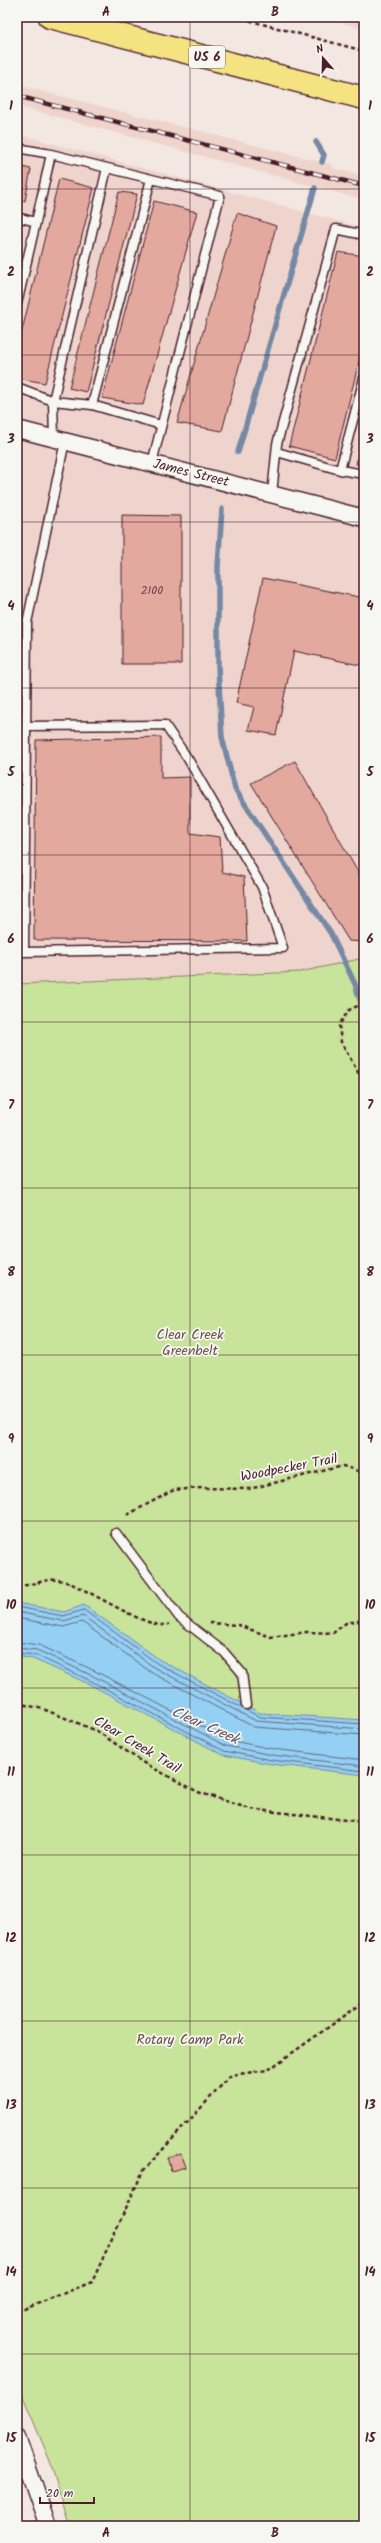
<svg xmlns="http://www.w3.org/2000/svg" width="381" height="2543" font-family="Kalam,sans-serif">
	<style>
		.built { fill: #eed4cd }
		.green { fill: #c8e39a; stroke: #898162 }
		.water { fill: #93d0f4; stroke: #7689a4 }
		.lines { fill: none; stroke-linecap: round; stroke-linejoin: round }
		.shore { stroke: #67667b; stroke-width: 1 }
		.stream { stroke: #7689a4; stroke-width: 5.5 }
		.building { fill: #e3a99f; stroke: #4a1f2b }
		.lane-casing { stroke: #4a1f2b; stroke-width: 11 }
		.street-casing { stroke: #4a1f2b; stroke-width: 19 }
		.primary-casing { stroke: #4a1f2b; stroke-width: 25 }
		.path { stroke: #4a1f2b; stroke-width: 2.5; stroke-dasharray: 4 3; stroke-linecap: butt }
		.lane { stroke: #f6f6f2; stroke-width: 8 }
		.street { stroke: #f6f6f2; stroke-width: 16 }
		.primary { stroke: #f5e382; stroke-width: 22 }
		.rail-casing { stroke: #4a1f2b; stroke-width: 4.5 }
		.rail { stroke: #f6f6f2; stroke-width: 3; stroke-dasharray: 9; stroke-linecap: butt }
		.grid { fill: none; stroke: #4a1f2b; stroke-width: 1; stroke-opacity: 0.55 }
		.labels { text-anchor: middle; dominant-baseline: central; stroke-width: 3.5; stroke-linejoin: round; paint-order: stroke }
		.number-label { font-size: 12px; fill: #704248 }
		.shield { fill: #f6f6f2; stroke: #7e6067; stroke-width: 1 }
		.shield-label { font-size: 13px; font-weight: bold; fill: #4a1f2b }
		.street-label { font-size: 14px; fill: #4a1f2b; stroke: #f6f6f2 }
		.park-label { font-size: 14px; fill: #6a5047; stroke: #f6f6f2 }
		.water-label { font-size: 15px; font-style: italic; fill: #605467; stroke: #f6f6f2 }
		.neatline { fill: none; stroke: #4a1f2b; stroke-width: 1.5 }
		.grid-label { font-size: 13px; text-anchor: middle; font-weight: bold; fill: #4a1f2b }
	</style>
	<rect width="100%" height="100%" fill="#f2e7e1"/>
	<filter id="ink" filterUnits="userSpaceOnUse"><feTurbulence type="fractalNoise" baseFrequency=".025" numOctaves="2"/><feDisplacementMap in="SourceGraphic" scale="8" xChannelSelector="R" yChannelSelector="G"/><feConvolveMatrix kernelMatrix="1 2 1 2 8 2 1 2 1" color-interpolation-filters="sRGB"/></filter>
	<g filter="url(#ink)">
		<!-- built -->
		<path class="built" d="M321 17H364V29Z
			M17 85 333 165 332 168 364 176V200L17 106Z
			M17 134 364 228V969L17 984Z"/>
		<!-- green -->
		<path class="green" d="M364 958V2526H69L50 2461 17 2382V984L300 972Z"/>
		<!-- water -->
		<path class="water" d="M17 1603 64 1612 84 1605 160 1660 260 1713 364 1720V1775L271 1764 223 1755 89 1684 33 1659 17 1656Z"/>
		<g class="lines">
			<!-- shore -->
			<path class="shore" d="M17 1607 63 1616 84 1610 158 1664 242 1708
				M17 1612 63 1621 83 1616 155 1668 256 1721 364 1729
				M17 1618 63 1627 82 1622 152 1673 254 1727 364 1735
				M17 1642 39 1645 95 1671 228 1740 273 1749 364 1760
				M17 1648 37 1650 93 1676 226 1746 272 1755 364 1766
				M17 1653 35 1655 91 1681 224 1751 271 1760 364 1771
				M246 1710 260 1717 364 1724"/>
			<!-- stream -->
			<path class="stream" d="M316 142 324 155 322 162
				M238 452 315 188
				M222 509 218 566V667L222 737 235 789 331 934 355 984 364 1012"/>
		</g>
		<!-- building -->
		<path class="building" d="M17 166 31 169 25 201 17 199Z
			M59 179 94 188 45 383 17 378V351Z
			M119 192 137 194 86 392 69 388Z
			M154 201 197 212 143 405 102 398Z
			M237 213 276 226 222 431 177 423Z
			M17 233 22 234 17 256Z
			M338 252 364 256V341L335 458 289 446Z
			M364 430V466L356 464Z
			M122 515 181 516V664H122Z
			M263 578 364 598V666L294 651 276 735 248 730 254 707 236 703Z
			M161 737V778L190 777V833L220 837 222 872 244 877 247 941 34 940 36 740Z
			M295 761 364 883V942L349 941 251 783Z
			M181 2153 186 2167 171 2171 167 2157Z"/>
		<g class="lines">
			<defs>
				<path id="lane" d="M17 148 51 154
					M151 179 92 405 161 425
					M17 217 36 222 51 154 220 196 152 463
					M17 304 36 222
					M364 378 340 470 364 474
					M17 387 53 401 107 168
					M54 438 53 401 92 405
					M277 452 340 470
					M272 494 277 444 336 229 364 235
					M26 726 165 725 188 759 262 887 283 948 24 952 27 623 65 441
					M116 1533 179 1617 224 1652 242 1673 246 1705"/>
				<path id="street" d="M17 429 364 518
					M17 2437 48 2526"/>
				<path id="primary" d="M50 17 364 98"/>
			</defs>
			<!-- lane casing -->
			<use href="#lane" class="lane-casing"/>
			<!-- street casing -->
			<use href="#street" class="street-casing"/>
			<!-- primary casing -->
			<use href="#primary" class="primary-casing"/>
			<!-- path -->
			<path class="path" d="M236 17 364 51
				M364 1003 349 1010 339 1025 341 1042 364 1083
				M127 1515 174 1490 203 1488 249 1489 343 1466 364 1473
				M17 1586C31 1586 46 1578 59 1580 82 1583 149 1633 169 1624
				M209 1623 238 1625 271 1637 306 1632 333 1633 346 1623 364 1620
				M17 1703 43 1709 97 1731 142 1762 198 1792 250 1809 364 1822
				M17 2312 92 2282 143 2171 231 2075 268 2070 364 2002"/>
			<!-- lane -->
			<use href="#lane" class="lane"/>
			<!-- street -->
			<use href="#street" class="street"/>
			<!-- primary -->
			<use href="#primary" class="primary"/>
			<defs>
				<path id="rail" d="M17 96 364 186"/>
			</defs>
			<!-- rail casing -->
			<use href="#rail" class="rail-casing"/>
			<!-- rail -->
			<use href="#rail" class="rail"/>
		</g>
	</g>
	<!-- grid -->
	<path class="grid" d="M190 17V2526M17 189H364M17 355H364M17 522H364M17 688H364M17 855H364M17 1022H364M17 1188H364M17 1355H364M17 1521H364M17 1688H364M17 1855H364M17 2021H364M17 2188H364M17 2354H364"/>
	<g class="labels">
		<!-- number labels -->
		<g class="number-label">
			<text x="152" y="590">2100</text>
		</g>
		<!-- shield labels -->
		<rect class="shield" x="189" y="46" width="36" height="22" rx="3"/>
		<g class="shield-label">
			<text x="207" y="57">US 6</text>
		</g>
		<!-- street labels -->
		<g class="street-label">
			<text transform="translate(191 473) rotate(14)">James Street</text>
			<text transform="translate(289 1468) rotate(-11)">Woodpecker Trail</text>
			<text transform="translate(137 1745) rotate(31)">Clear Creek Trail</text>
		</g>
		<!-- park labels -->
		<g class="park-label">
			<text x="190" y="1335">Clear Creek<tspan x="190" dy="16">Greenbelt</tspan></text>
			<text x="190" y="2040">Rotary Camp Park</text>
		</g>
		<!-- water labels -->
		<g class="water-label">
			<text transform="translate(205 1726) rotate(24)">Clear Creek</text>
		</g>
	</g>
	<!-- margin -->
	<rect width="381" height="2543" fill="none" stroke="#f6f6f2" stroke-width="44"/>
	<!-- north arrow -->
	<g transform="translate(323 58) rotate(340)" stroke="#f6f6f2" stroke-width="3" paint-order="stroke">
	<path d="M0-3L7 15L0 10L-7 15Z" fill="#4a1f2b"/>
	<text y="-6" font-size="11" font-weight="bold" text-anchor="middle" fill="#4a1f2b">N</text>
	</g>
	<!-- scale -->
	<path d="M40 2497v6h54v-6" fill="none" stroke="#4a1f2b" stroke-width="2"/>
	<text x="46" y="2497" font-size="12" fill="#4a1f2b" stroke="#f6f6f2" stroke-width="3" paint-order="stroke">20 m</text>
	<rect x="22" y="22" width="337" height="2499" class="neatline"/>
	<g class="grid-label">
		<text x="106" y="16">A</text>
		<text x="275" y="16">B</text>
		<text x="11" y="110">1</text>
		<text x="370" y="110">1</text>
		<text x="11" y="276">2</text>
		<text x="370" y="276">2</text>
		<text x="11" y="443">3</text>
		<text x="370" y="443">3</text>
		<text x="11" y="610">4</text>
		<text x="370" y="610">4</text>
		<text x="11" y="776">5</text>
		<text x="370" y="776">5</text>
		<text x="11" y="943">6</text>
		<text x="370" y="943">6</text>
		<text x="11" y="1109">7</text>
		<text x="370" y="1109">7</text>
		<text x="11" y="1276">8</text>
		<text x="370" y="1276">8</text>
		<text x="11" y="1443">9</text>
		<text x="370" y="1443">9</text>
		<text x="11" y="1609">10</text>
		<text x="370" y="1609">10</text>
		<text x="11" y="1776">11</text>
		<text x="370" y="1776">11</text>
		<text x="11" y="1942">12</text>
		<text x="370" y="1942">12</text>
		<text x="11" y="2109">13</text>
		<text x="370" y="2109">13</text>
		<text x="11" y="2276">14</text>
		<text x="370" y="2276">14</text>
		<text x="11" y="2442">15</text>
		<text x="370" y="2442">15</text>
		<text x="106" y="2537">A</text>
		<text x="275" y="2537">B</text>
	</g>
</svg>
